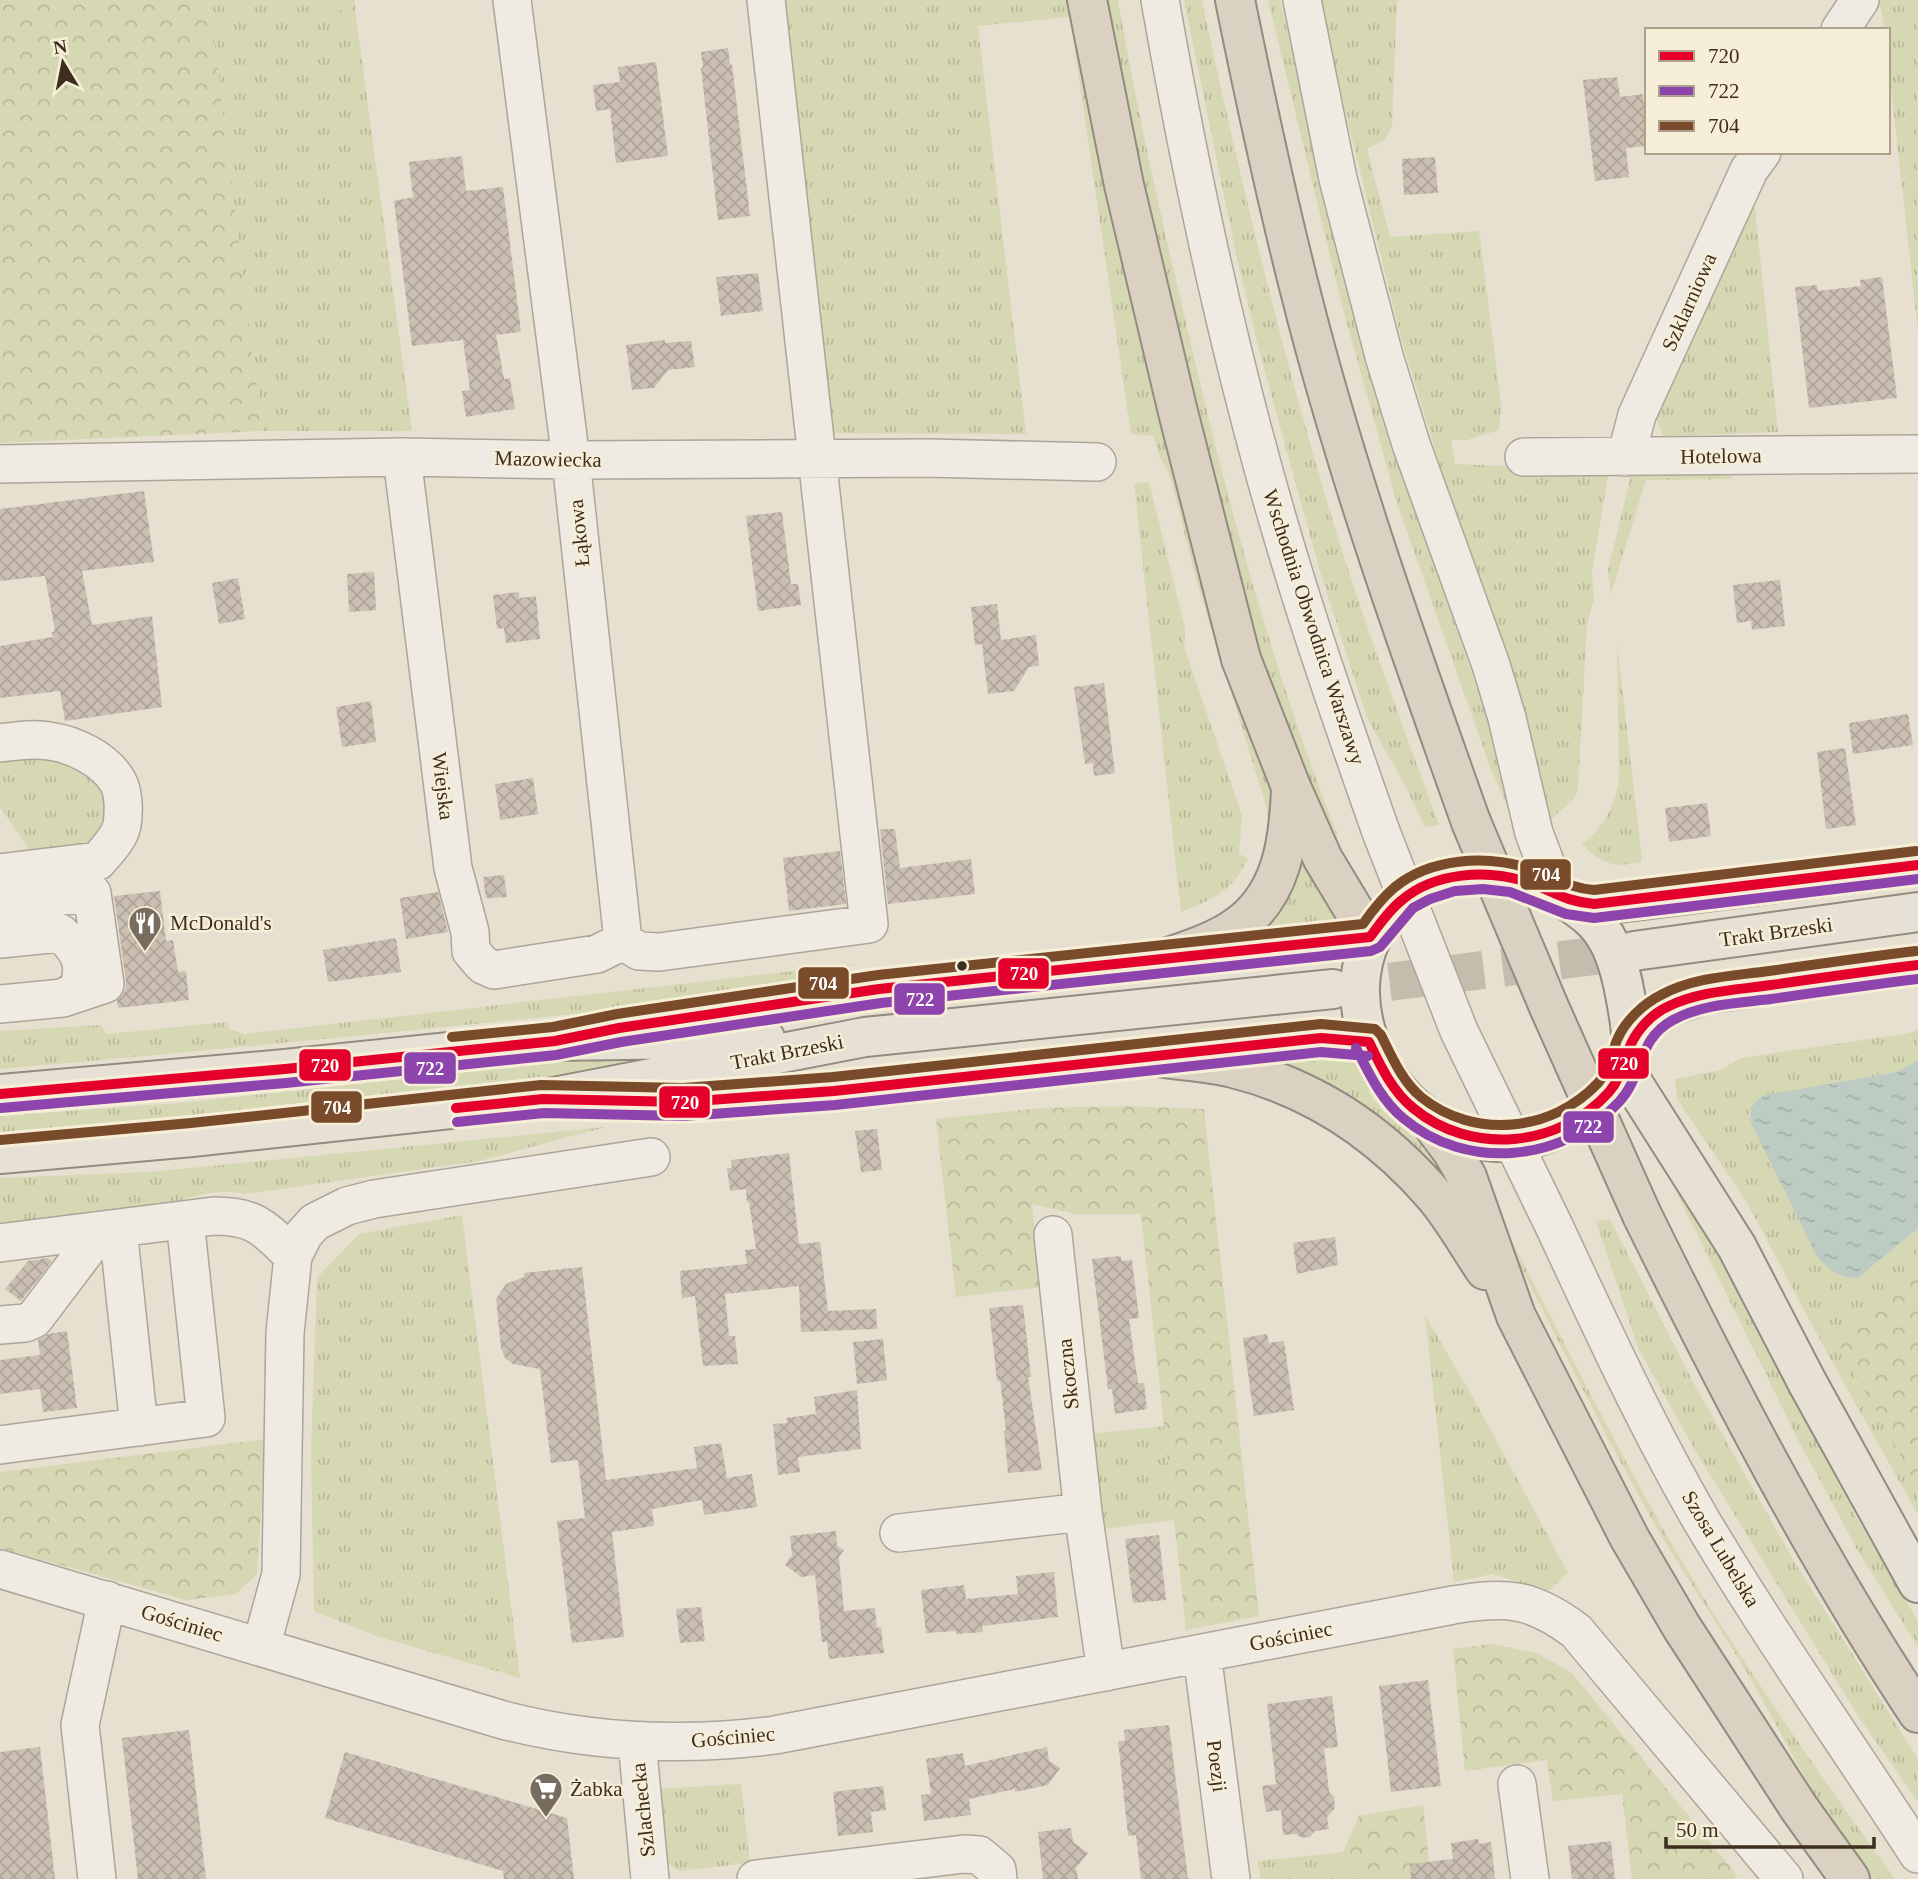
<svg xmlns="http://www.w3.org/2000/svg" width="1918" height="1879" font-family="Georgia,serif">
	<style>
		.grass { fill: url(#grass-tufts) }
		.forest { fill: url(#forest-crowns) }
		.water { fill: url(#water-ripples) }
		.building { fill: url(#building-cross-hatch) }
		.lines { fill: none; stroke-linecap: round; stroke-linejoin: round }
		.major-tunnel { stroke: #c5bcae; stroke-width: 38; stroke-dasharray: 38 19; stroke-linecap: butt }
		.minor-casing { stroke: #ada599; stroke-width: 40 }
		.major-casing { stroke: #928b80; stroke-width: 42 }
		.highway-casing { stroke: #928b80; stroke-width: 42 }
		.minor { stroke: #efebe3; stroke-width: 37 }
		.major { stroke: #e6e1d4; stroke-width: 38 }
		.highway { stroke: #dad1c2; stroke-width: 38 }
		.minor-bridge-casing { stroke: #ada599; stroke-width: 40; stroke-linecap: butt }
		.highway-bridge-casing { stroke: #928b80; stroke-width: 42; stroke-linecap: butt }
		.minor-bridge { stroke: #efebe3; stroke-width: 37 }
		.highway-bridge { stroke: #dad1c2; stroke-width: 38 }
		.bus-1-casing { stroke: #f7eed8; stroke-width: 16 }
		.bus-2-casing { stroke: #f7eed8; stroke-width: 16 }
		.bus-3-casing { stroke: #f7eed8; stroke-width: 16 }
		.bus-1 { stroke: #e4002b; stroke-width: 10 }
		.bus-2 { stroke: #8e44ad; stroke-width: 10 }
		.bus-3 { stroke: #7a4b2a; stroke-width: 10 }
		.bus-dot { fill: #3d2e20; stroke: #f7eed8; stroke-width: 2.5 }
		.labels { text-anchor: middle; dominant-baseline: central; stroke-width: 5; stroke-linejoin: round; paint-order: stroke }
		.street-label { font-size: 21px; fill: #3d2e20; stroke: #f7eed8 }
		.poi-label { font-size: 21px; fill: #3d2e20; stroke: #f7eed8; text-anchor: start }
		.line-badge { stroke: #f7eed8; stroke-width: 2.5 }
		.badge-label { font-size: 19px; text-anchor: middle; font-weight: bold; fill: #fff }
	</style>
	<defs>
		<pattern id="grass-tufts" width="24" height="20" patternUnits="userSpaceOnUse" patternTransform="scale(1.75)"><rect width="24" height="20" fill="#d6d7b3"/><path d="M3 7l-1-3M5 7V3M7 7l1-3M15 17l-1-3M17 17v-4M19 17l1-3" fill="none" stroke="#b9b99a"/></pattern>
		<pattern id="forest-crowns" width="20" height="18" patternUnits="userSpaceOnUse" patternTransform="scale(1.75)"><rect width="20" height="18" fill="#d6d7b3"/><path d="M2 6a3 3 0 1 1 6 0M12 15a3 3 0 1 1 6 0" fill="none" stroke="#b9b99a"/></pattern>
		<pattern id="water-ripples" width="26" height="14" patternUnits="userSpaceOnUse" patternTransform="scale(1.75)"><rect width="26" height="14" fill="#bcccc2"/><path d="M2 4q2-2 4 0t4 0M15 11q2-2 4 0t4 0" fill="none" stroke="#a2b0a6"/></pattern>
		<pattern id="building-cross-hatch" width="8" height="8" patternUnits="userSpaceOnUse" patternTransform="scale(1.75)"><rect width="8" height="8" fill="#cbbfb2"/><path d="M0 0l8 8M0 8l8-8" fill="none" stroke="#afa499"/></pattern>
	</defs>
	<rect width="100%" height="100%" fill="#e7e0d1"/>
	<!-- grass -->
	<path class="grass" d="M209 0H318L356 17 412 431H262Z
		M759 0H1067L1083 84 1115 228 1165 438 1231 681 1248 734 1273 796 1275 824 1260 874 1269 833 1267 809 1196 579 1170 476 1158 453 1154 436 1131 434 1070 17 978 26 1026 434 811 433Z
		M1104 0H1118C1137 110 1161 218 1187 327 1227 501 1273 672 1339 839L1305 777 1267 678 1183 359 1144 199Z
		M1184 0H1202C1239 177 1282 352 1334 525 1365 626 1403 726 1439 825L1425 827 1405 785 1367 718 1319 568 1259 350 1236 254Z
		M1268 0H1280L1364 350 1409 495 1484 707 1512 817 1489 764 1397 503 1342 305Z
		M1318 0H1397L1392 126 1385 140 1367 149 1390 237 1479 231 1501 403 1499 430 1467 440H1451L1455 464 1609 470 1592 572 1594 600 1587 623 1578 788 1574 799 1548 822 1473 561 1446 486 1401 338Z
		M1879 0H1918V331L1888 62V30H1885Z
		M1755 207 1778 432 1663 436 1654 412 1728 238Z
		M1724 469 1733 479 1646 480 1611 594 1608 570 1632 471Z
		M1149 482 1185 628 1184 647 1242 815 1239 854 1248 858C1233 891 1214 899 1181 912L1134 483Z
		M1617 643 1642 859 1641 862C1613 868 1602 864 1582 844 1605 827 1614 807 1619 779Z
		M60 752 106 785 109 829 97 845 34 857 0 807V757Z
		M1298 848 1346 922 1249 934Z
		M856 964C732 1001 603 1011 475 1024 316 1040 158 1055 0 1069V1031L101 1025 107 1034 228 1022 229 1029 245 1034Z
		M1918 1029V1060L1898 1072 1765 1095 1749 1113 1751 1123 1816 1255 1858 1278 1918 1228V1267L1835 1335 1918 1487V1515L1826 1351 1746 1201 1682 1107 1677 1097 1675 1079 1720 1070 1741 1058 1910 1033Z
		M717 1053 598 1073 0 1136V1116L179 1103 596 1058Z
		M1359 1053 1370 1094 1383 1111 1438 1158 1452 1190 1435 1166 1411 1141 1381 1120 1252 1056Z
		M606 1127 479 1161 245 1194C217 1189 194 1194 169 1206L0 1229V1178L151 1172Z
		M1663 1165 1720 1258 1858 1520 1918 1621V1647L1858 1551 1798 1440Z
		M462 1215 520 1678 376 1636 314 1611 311 1451 317 1278 359 1234Z
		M1610 1219 1694 1384 1797 1566 1918 1759V1802L1860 1719 1696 1452 1638 1348 1596 1221Z
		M1507 1232C1561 1336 1613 1441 1671 1543 1739 1659 1816 1770 1895 1879H1869L1827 1818 1751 1679 1659 1532 1609 1441 1508 1242Z
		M1425 1315 1475 1401 1568 1573 1549 1591 1492 1574 1454 1582Z
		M1164 1426 1174 1520 1104 1529 1093 1434Z
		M741 1784 750 1863 680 1871 667 1863 659 1789Z
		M1343 1852 1346 1879H1261L1257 1861Z"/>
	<!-- forest -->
	<path class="forest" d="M0 0H209L262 431 0 443Z
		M318 0H355L356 17Z
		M1126 1106 1204 1109 1259 1616 1186 1630 1141 1214H1075L1032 1204 1041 1287 956 1297 936 1119 1043 1108Z
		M1918 1267V1487L1834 1335Z
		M266 1439 257 1574 236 1594 186 1600 0 1548V1472Z
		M1491 1644 1537 1653 1572 1673 1737 1875 1734 1879H1632L1622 1794 1553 1801 1547 1760 1465 1771 1453 1649Z
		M1423 1805 1431 1879H1346L1343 1852 1359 1816Z"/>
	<!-- water -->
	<path class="water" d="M1918 1060V1228L1858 1278C1838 1278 1828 1270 1816 1255L1751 1123C1748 1108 1753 1103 1765 1095L1897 1072Z"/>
	<!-- building -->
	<path class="building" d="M728 48 730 64H732L750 216 718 220 701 68 703 67 701 52Z
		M656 62 668 156 616 163 610 109 596 111 593 85 620 82 618 67Z
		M1617 77 1620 97 1643 94 1647 146 1626 148 1629 177 1595 181 1583 80Z
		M462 156 466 191 503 187 521 332 496 335 504 379 510 378 515 409 466 417 462 391 470 390 463 340 412 346 394 201 413 197 409 162Z
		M1435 157 1438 193 1404 195 1402 159Z
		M758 273 763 311 721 316 716 277Z
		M1882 277 1897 398 1809 408 1795 287 1817 285 1818 291 1861 286 1860 280Z
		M665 340V343L691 341 695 367 668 370 654 388 632 390 626 345Z
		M144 491 154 562 82 571 92 625 152 616 162 707 65 721 60 691 0 698V646L53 637 52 632 55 631 45 576 0 581V509Z
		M782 512 791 584H798L801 605 758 611 746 516Z
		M374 572 376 610 349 612 347 574Z
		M238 578 245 619 219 624 212 583Z
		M1780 580 1785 626 1752 630 1751 621 1737 623 1733 585Z
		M519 592V598L536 596 540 639 506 643 504 628 497 629 493 595Z
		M997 604 1001 640 1036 635 1039 666 1029 667 1014 691 988 694 982 644 975 645 971 607Z
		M1104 683 1115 773 1094 776 1093 763 1085 764 1074 687Z
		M371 701 376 742 342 747 336 707Z
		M1908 714 1913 745 1853 754 1849 723Z
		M1845 748 1856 825 1826 829 1817 752Z
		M533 778 538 814 500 820 495 784Z
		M1707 803 1711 836 1669 842 1665 808Z
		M880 829H895L900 868 971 859 975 894 888 904Z
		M840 851 846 904 789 911 783 858Z
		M504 875 507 897 486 898 483 877Z
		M160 891 166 941 173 940 178 972 186 971 189 1000 118 1008 117 1000 125 991 126 981 114 896Z
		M438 892 448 932 406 939 400 898Z
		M396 938 401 972 328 982 323 950Z
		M877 1129 882 1170 861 1172 855 1131Z
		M789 1153 799 1244 820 1242 828 1311 876 1309 877 1329 801 1332 799 1286 725 1294 729 1336H735L738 1364 703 1366 695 1296 682 1298 680 1271 747 1264 745 1250 756 1249 749 1202H747L746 1189 730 1191 727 1168H732L731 1160Z
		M1335 1237 1338 1265 1297 1274 1293 1243Z
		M1121 1256V1261L1132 1260 1139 1318 1129 1319 1138 1383H1144L1147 1409 1115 1414 1112 1389H1108L1092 1259Z
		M48 1258 52 1261 21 1301 5 1289 28 1261Z
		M582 1267 606 1480 697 1468 694 1447 721 1443 727 1478 752 1474 757 1507 704 1515 702 1500 652 1509 654 1526 612 1532 624 1637 572 1643 557 1521 585 1518 578 1460 551 1463 540 1369 513 1364 505 1358 501 1348 496 1299 506 1284 524 1277V1273Z
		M1023 1305 1031 1377H1028L1042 1470 1008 1473 1004 1431H1006L1000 1380 997 1381 989 1308Z
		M67 1331 77 1408 43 1412 40 1389 0 1394V1360L40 1355 38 1340 48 1334Z
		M1267 1334 1269 1343 1284 1341 1294 1410 1254 1416 1243 1338Z
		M883 1339 887 1380 857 1384 853 1342Z
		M857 1390 861 1449 798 1457 800 1472 778 1475 773 1424 787 1423 786 1418 816 1414 814 1397Z
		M836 1531 837 1546 844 1550 839 1557 844 1611 875 1608 877 1628 881 1627 884 1653 829 1659 827 1642H822L815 1575 801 1577 785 1565 792 1555 790 1536Z
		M1159 1535 1166 1600 1133 1603 1125 1539Z
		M1054 1572 1058 1617 982 1626 983 1632 957 1634 956 1631 926 1633 921 1590 964 1585 966 1599 1018 1594 1016 1576Z
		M701 1607 705 1641 680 1643 676 1609Z
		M1428 1680 1441 1786 1391 1792 1379 1686Z
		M1332 1696 1338 1747 1324 1748 1329 1792 1334 1797 1335 1808 1327 1817 1329 1829 1315 1831 1310 1837 1302 1838 1296 1834 1283 1835 1281 1810 1266 1812 1262 1786 1276 1784 1267 1704Z
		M1169 1725 1188 1879H1141L1136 1835 1128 1836 1118 1741H1125L1124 1730Z
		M189 1730 206 1879H138L122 1738Z
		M40 1747 55 1879H0V1752Z
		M1047 1747 1049 1761 1060 1768 1048 1785 1015 1792V1789L969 1799 971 1815 924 1821 921 1795 931 1794 926 1759 963 1753 965 1766Z
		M345 1752 567 1818 574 1879H504L503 1871 325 1818Z
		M883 1786 886 1810 871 1812 873 1832 838 1836 833 1792Z
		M1071 1828 1073 1842 1088 1853 1076 1868 1078 1879H1043L1038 1832Z
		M1478 1839 1479 1844 1491 1842 1495 1879H1411L1410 1864 1453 1859 1451 1843Z
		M1611 1841 1615 1879H1572L1568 1846Z"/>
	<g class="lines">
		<!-- major-tunnel -->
		<path class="major-tunnel" d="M1333 989 1634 951"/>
		<defs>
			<path id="minor" d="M512 0 571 460 623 941
				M1160 0C1192 182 1231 364 1284 541 1313 639 1347 735 1381 832
				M1302 0 1338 179 1384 356 1411 444 1491 665 1507 718 1534 833 1558 896
				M1840 30 1860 0
				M402 457 453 868 470 932 471 951 483 965 494 970 597 954 623 941
				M1524 457 1918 454
				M1626 457 1637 415 1749 170 1762 152
				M0 464 402 457 571 460 928 458 1097 462
				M0 743C16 741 33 738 49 741 73 744 105 759 118 782 124 793 124 812 122 825 119 839 107 850 98 861L0 873
				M0 902 92 893 105 984 63 998
				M0 939 60 933C79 949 87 964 78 989L63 998 0 1004
				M623 941 639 951 659 952 869 924 766 0
				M1554 1226C1601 1327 1648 1429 1704 1525 1771 1637 1847 1744 1918 1854
				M118 1229 139 1427
				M1053 1235 1083 1512 1106 1672
				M0 1243 214 1216C256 1216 264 1228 293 1256
				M0 1325 25 1323 34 1319 93 1241 117 1230
				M0 1445 206 1418 185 1220
				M899 1533 1083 1512
				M0 1569 503 1720C593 1743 683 1747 775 1735L1453 1605C1507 1596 1532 1598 1576 1631L1784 1879
				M261 1647 281 1574 285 1333 293 1256 304 1234 315 1222 347 1206 374 1199 651 1157
				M1202 1653 1231 1879
				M637 1741 650 1879
				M1517 1784 1530 1879
				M97 1879 80 1725 107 1600
				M756 1879 964 1854 979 1855 997 1870 998 1879"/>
			<path id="major" d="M1465 875C1513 875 1549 883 1587 915 1609 933 1617 958 1623 984 1626 1000 1632 1026 1631 1042 1628 1087 1584 1120 1545 1134 1404 1185 1291 977 1410 894 1425 883 1447 880 1465 875Z
				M1567 900 1594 904 1619 903 1918 865
				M1634 951 1918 912
				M677 1019 879 989 1370 937
				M1631 1042 1646 1023 1666 1007 1706 994 1918 965
				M1624 1069 1737 1247 1807 1382 1918 1583
				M0 1094 285 1069 555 1041 765 1038
				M618 1101 683 1102 834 1091 1321 1038 1369 1042
				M0 1154 192 1137 543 1099 865 1037 1333 989"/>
			<path id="highway" d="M1087 0 1124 185 1178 412 1241 659 1291 787 1323 859 1370 937
				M1235 0C1255 98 1276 197 1301 294 1346 473 1409 648 1471 822
				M1161 960C1185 951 1213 943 1235 928 1282 897 1289 841 1291 789
				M1158 1057C1183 1061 1209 1062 1233 1068 1313 1088 1379 1132 1433 1194 1453 1217 1468 1245 1485 1270
				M1428 1119 1452 1151 1467 1177 1516 1316 1629 1537 1681 1626 1799 1808 1850 1879
				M1642 1215C1726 1385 1813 1554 1918 1713"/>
		</defs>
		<!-- minor casing -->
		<use href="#minor" class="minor-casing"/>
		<!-- major casing -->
		<use href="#major" class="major-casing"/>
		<!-- highway casing -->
		<use href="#highway" class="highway-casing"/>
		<!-- minor -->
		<use href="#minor" class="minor"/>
		<!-- major -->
		<use href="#major" class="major"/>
		<!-- highway -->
		<use href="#highway" class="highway"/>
		<defs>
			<path id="minor-bridge" d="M1381 832 1459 1031 1554 1226"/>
			<path id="highway-bridge" d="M1471 822 1549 1007 1642 1215"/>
		</defs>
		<!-- minor-bridge casing -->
		<use href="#minor-bridge" class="minor-bridge-casing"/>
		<!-- highway-bridge casing -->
		<use href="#highway-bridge" class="highway-bridge-casing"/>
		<!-- minor-bridge -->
		<use href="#minor-bridge" class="minor-bridge"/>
		<!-- highway-bridge -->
		<use href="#highway-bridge" class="highway-bridge"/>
		<defs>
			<path id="bus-1" d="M1369 1042C1380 1065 1392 1091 1413 1108 1471 1156 1559 1148 1609 1092 1622 1077 1623 1061 1631 1044 1638 1029 1652 1014 1667 1007 1699 991 1736 990 1771 985 1820 978 1869 971 1918 965
				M0 1094 285 1069 555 1041 619 1028 879 989 1370 937C1380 924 1389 910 1402 900 1435 872 1487 869 1527 882 1554 891 1563 901 1594 904L1918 865
				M456 1108 543 1099 683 1102 834 1091 1321 1038 1369 1042"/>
			<path id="bus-2" d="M1356 1048C1369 1073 1381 1100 1403 1118 1467 1172 1563 1162 1619 1102 1644 1075 1637 1039 1673 1020 1702 1004 1738 1003 1771 999 1820 992 1869 985 1918 979
				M1 1108 286 1083 556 1055 621 1042 881 1003 1371 951 1380 947 1413 908 1430 899 1455 891 1483 889 1510 892 1566 914 1594 918 1918 879
				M457 1122 544 1113 684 1116 835 1105 1321 1052 1368 1056"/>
			<path id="bus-3" d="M452 1037 553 1027 617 1014 878 975 1363 924C1372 911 1382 898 1395 887 1431 858 1485 855 1528 868 1552 875 1567 888 1594 890L1916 851
				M0 1140 191 1123 541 1085 683 1088 833 1077 1321 1024 1375 1029 1381 1035C1392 1057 1402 1081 1421 1097 1474 1140 1552 1132 1598 1083 1610 1070 1611 1055 1617 1040 1625 1021 1643 1004 1661 995 1694 977 1733 976 1769 971 1818 964 1867 957 1916 951"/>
		</defs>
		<!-- bus-1 casing -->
		<use href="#bus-1" class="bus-1-casing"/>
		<!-- bus-2 casing -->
		<use href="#bus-2" class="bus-2-casing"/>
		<!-- bus-3 casing -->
		<use href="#bus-3" class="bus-3-casing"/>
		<!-- bus-1 -->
		<use href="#bus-1" class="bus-1"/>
		<!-- bus-2 -->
		<use href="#bus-2" class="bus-2"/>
		<!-- bus-3 -->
		<use href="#bus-3" class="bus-3"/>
	</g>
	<!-- icons -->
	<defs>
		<symbol id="restaurant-pin" viewBox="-11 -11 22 30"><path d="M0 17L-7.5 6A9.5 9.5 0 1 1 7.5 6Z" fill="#786c5e" stroke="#f7eed8"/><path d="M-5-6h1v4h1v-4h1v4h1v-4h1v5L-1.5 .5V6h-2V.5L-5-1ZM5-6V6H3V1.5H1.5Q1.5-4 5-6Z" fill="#fff"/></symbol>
		<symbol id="supermarket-pin" viewBox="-11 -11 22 30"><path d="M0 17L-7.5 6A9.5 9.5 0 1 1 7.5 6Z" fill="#786c5e" stroke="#f7eed8"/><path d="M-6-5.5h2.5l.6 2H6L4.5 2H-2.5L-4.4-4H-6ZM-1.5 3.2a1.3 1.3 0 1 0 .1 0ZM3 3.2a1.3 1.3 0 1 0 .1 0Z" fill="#fff"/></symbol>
	</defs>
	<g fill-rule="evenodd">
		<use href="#restaurant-pin" x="126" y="904" width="38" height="52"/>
		<use href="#supermarket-pin" x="527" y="1770" width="38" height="52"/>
	</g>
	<!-- markers -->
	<circle class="bus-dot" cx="962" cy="966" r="6"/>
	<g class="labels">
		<!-- street labels -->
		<g class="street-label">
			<text transform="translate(1689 302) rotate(-66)">Szklarniowa</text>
			<text transform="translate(1721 456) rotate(-1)">Hotelowa</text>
			<text transform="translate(548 459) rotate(1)">Mazowiecka</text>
			<text transform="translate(579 533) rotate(-96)">Łąkowa</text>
			<text transform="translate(1314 627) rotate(72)">Wschodnia Obwodnica Warszawy</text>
			<text transform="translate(443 786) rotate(83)">Wiejska</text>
			<text transform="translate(1776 932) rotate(-8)">Trakt Brzeski</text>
			<text transform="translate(787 1052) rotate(-11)">Trakt Brzeski</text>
			<text transform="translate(1068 1374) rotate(-96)">Skoczna</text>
			<text transform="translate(1721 1549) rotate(59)">Szosa Lubelska</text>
			<text transform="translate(182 1623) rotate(17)">Gościniec</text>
			<text transform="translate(1291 1636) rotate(-11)">Gościniec</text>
			<text transform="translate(733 1737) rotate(-5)">Gościniec</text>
			<text transform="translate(1217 1766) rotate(83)">Poezji</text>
			<text transform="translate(643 1810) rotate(-96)">Szlachecka</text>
		</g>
		<!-- poi labels -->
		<g class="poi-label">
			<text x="170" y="923">McDonald's</text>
			<text x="570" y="1789">Żabka</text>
		</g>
	</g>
	<g class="line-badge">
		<rect x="1519" y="858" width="53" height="33" rx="7" fill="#7a4b2a"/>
		<rect x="997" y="957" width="53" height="33" rx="7" fill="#e4002b"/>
		<rect x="797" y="966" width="53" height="34" rx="7" fill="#7a4b2a"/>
		<rect x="893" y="982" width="53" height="34" rx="7" fill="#8e44ad"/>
		<rect x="1597" y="1047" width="53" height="33" rx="7" fill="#e4002b"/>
		<rect x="298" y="1048" width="54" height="34" rx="7" fill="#e4002b"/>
		<rect x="403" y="1051" width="54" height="34" rx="7" fill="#8e44ad"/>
		<rect x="658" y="1085" width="53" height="34" rx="7" fill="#e4002b"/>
		<rect x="310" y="1090" width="53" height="34" rx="7" fill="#7a4b2a"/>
		<rect x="1562" y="1110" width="53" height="34" rx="7" fill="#8e44ad"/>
	</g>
	<g class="badge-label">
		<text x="1546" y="881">704</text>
		<text x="1024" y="980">720</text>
		<text x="823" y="990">704</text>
		<text x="920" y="1006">722</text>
		<text x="1624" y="1070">720</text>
		<text x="325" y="1072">720</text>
		<text x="430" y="1075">722</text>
		<text x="685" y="1109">720</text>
		<text x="337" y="1114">704</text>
		<text x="1588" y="1133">722</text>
	</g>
	<!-- legend -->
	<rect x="1645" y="28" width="245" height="126" fill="#f7eed8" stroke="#ada18e" stroke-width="2"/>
	<rect x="1659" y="51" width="35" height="10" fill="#e4002b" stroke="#ada18e" stroke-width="2"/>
	<text x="1708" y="63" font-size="21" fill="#3d2e20">720</text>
	<rect x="1659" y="86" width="35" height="10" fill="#8e44ad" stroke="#ada18e" stroke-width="2"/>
	<text x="1708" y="98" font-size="21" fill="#3d2e20">722</text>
	<rect x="1659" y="121" width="35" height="10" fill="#7a4b2a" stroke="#ada18e" stroke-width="2"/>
	<text x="1708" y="133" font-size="21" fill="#3d2e20">704</text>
	<!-- north arrow -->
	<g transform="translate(63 63) rotate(350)" stroke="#f7eed8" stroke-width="5" paint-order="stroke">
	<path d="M0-5L12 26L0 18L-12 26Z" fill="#3d2e20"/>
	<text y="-10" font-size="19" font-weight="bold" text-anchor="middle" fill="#3d2e20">N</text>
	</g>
	<!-- scale -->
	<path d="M1666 1837v10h208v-10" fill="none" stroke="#3d2e20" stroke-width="3.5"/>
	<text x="1676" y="1837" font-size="21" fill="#3d2e20" stroke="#f7eed8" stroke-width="5" paint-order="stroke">50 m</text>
</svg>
